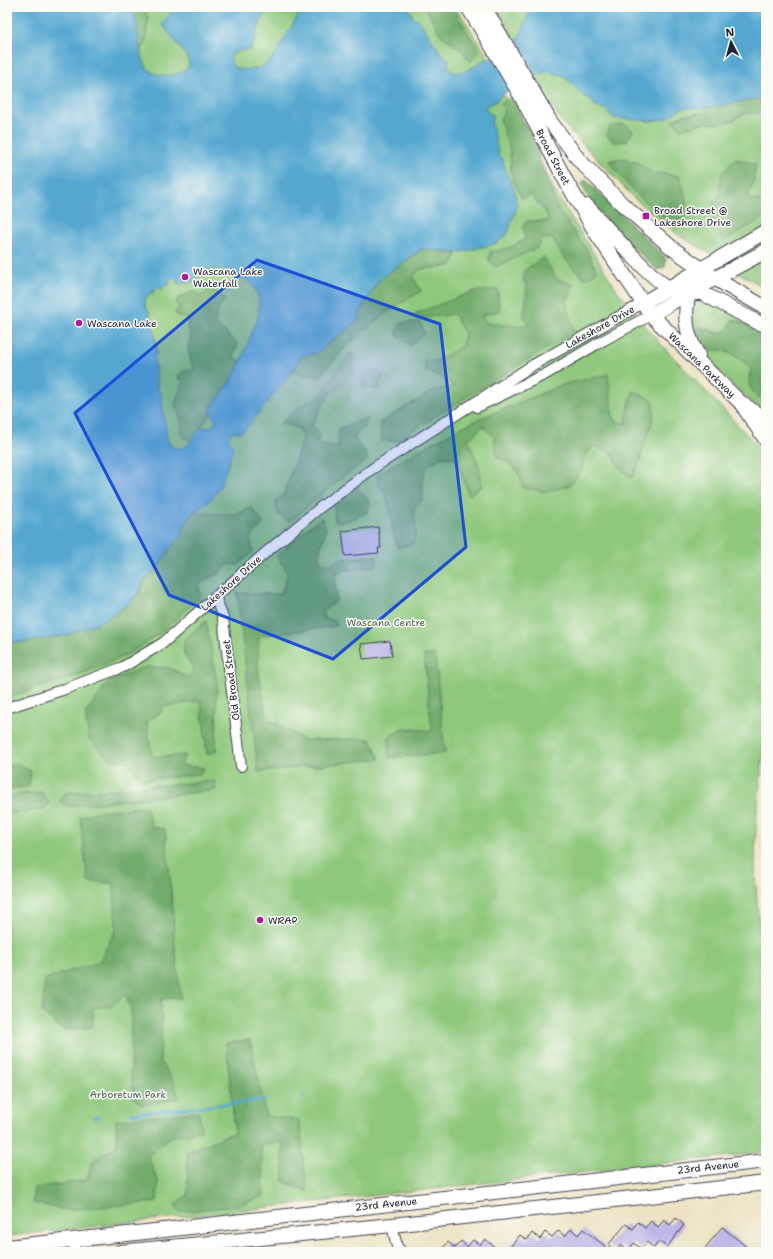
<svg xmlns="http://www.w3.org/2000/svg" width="773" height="1259" font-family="'Shantell Sans',sans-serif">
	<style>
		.green { fill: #8ec87c; stroke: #58755c }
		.forest { fill: #72ac6c; stroke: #4a6754 }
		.water { fill: #54a7d0; stroke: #3b6486; fill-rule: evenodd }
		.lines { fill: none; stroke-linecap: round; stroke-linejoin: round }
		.stream { stroke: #54a7d0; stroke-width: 3 }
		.building { fill: #bdb5e6 }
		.street-casing { stroke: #403f50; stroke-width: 12 }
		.secondary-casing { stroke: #403f50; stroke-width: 16 }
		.street { stroke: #fff; stroke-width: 10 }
		.secondary { stroke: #fff; stroke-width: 14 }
		.marked { fill: #1d4ed8; fill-opacity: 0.2; stroke: #1d4ed8; stroke-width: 3; stroke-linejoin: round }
		.poi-dot { fill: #b5179e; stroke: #fdfcf7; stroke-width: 1.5 }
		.labels { text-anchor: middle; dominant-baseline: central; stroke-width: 3; stroke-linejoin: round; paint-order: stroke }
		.street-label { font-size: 10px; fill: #22223b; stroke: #fdfcf7 }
		.poi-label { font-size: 10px; fill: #22223b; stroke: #fdfcf7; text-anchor: start }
		.park-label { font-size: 10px; fill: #485c52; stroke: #fdfcf7 }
	</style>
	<rect width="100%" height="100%" fill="#fdfcf7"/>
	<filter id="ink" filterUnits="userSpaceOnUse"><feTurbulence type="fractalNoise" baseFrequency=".025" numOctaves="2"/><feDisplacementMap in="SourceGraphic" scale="8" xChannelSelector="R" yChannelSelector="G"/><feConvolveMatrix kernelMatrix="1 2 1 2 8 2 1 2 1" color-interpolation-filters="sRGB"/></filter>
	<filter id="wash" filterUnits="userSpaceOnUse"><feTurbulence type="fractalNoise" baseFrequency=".012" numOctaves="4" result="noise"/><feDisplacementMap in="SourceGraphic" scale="16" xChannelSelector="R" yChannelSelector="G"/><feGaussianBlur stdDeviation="0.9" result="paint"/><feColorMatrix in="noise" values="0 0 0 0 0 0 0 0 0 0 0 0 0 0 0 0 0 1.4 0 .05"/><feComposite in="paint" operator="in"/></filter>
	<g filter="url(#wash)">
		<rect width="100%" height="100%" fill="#ede3c4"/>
		<!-- green -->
		<path class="green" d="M7 7H456L488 57 503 94 558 197 617 290 657 340 755 443 766 460V745L763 756 756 821 755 876 766 1000V1152L7 1236Z
			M497 7H766V288L739 273 702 249 677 234 634 198 561 121 537 81Z
			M703 298 766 330V333L734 319 726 331 718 333 699 326 707 349C726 350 738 354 751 369L749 379 761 385V378L766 377V413C749 401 694 352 691 333 690 323 692 310 693 299Z"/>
		<!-- forest -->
		<path class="forest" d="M131 7H143L148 18 146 43 140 52 136 24Z
			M425 7H452L479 51 471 62 461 50 440 34Z
			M511 97 531 135 558 210 586 248 597 272 586 279C572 268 560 255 553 239L543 238 537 248 495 267 489 261 490 252 509 248 525 239 523 226 527 221H548L546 213 531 195 522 199 511 175 510 152 500 119 504 112 501 103Z
			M759 97H766V113L743 114 734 120 719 124 704 123 681 129 672 120 684 115 706 112 714 106Z
			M625 124 633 131 627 141 614 142 607 136 610 126Z
			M623 158 639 163 651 172 679 176C685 188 689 206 683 220 681 223 678 225 676 228L633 191 609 161Z
			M735 159 756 164 753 183 748 195 751 200H766V216L724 241 713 224V202L719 197 721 175Z
			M586 180 666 258 665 267 657 270C639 253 585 205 582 183Z
			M422 249 457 253 452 266 420 269 413 277 421 291 383 315 346 346 319 377 292 372 301 356 316 353 357 322 361 311 379 280Z
			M544 257 556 278 574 285 566 303 574 332 455 404 396 441H382L380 422 435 390 455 386 443 378 426 371 424 360 437 361 462 346 465 335 454 314 423 318 414 314 475 291 498 290 499 311 482 315 486 323 516 326 530 324 524 317 527 284 523 282 525 270Z
			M210 287 225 299 218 310 214 323C223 330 229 337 238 344L233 356 241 362 224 391 212 408 211 413 192 441 184 438 180 432 182 424 175 404 183 380 179 379 178 376 184 371 194 370C192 361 184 347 191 340L187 322V318L177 316 174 313 179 309 176 302 178 298 195 291 199 296H202Z
			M733 319 766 333V335L762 338 766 343V377L761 378 763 394 759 398C748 388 748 384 751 369 737 354 726 350 707 349L698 338 697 327 718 333 726 331Z
			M420 322 425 333 410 346 396 334 401 323Z
			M350 353 353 354V378L329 394 312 425 321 434 316 444 338 448 339 428 369 418 362 429 354 438 364 451 368 460 346 474 289 522 278 514 276 501 278 498 283 496 304 435 299 433 300 429 289 425 280 424 299 407 320 395Z
			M377 368 383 375 378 390 363 387 364 373Z
			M608 374 613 420 626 424 627 412 633 391 653 400 654 416 640 460 632 478 619 467 612 453 594 446 584 457 581 471 570 485 547 492 523 488C519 469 514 465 497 457L494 437 483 426 468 440 478 463 482 486 469 495 455 457 440 458 427 466 423 477 422 500 414 510 416 532 413 544 398 548C389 530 394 499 378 485L377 474 450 433 481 418 562 385Z
			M355 489H359L370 503 368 512 350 520 335 522 334 505Z
			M252 508 263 523 250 538 253 552 238 565 229 564 218 574 199 584 200 597C179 616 158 637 133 651 96 672 48 684 7 698V642H25L137 596 146 578 158 567 168 551 181 536 185 524 192 513 234 514Z
			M322 518 326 530 320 549V562L328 565 341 559 376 556 377 566 335 572 336 601 323 611V617L335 621 337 626 259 636 258 669 267 719 290 731 304 740 370 739 380 759 258 772 237 593 281 594 288 574 277 556 309 527Z
			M206 621 217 682 216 752 207 754 201 701 161 707 163 711 147 721 152 757 185 755 181 765 204 768 200 774 142 780 128 762 111 760 89 739 85 714 109 681 147 667 170 668 189 678 194 668 184 655V640Z
			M424 655H435L445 753 389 758V737L404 728 432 731Z
			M14 763 31 771 29 786 7 790V766Z
			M215 781 216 790 66 807 60 801 65 793Z
			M42 792 49 803 44 809 7 814V796Z
			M146 807 152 827 165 829 173 912 174 938 181 998 161 999 162 1018 160 1060 175 1085 179 1098 142 1105 134 1098 131 1072V1010L125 994 112 1006 93 1008V1027L63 1030 42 1013 45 979 99 962 116 930 114 883 88 882 80 817 101 811Z
			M250 1040 266 1116 299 1120 307 1191 284 1182 282 1142 261 1144 264 1196 237 1206 179 1212 175 1204 188 1195 187 1152 235 1132 226 1043Z
			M194 1112 199 1113 201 1131 170 1137 148 1156 158 1181 157 1202 67 1210 33 1203 34 1188 87 1180 92 1161 117 1146 116 1120Z"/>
		<!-- water -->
		<path class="water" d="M7 7H131C133 13 136 19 137 25 140 50 140 83 175 74 182 72 187 71 189 64L188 58 162 24 175 7H266L251 49C241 51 225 51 233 66L240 70 259 68 268 63 278 50 303 7H408L414 19 417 18 442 55 449 59 448 65 450 70C461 78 477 64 486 59H489L517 43C521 31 527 20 531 7H766V97L705 108H681L668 118 651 121 613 118 607 110 594 105 591 99 583 96 567 79 562 75 546 72 539 74 503 94 495 102 487 105 485 110 494 116 491 121 499 156 503 160 505 169 514 189 517 206 507 235 495 244 457 253 422 249 379 280 361 311 357 322 316 353 301 356 292 372 245 430 241 432H232L228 438 233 446V450L220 487 208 503 192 513 185 524 181 536 168 551 158 567 146 578 137 596 118 612 96 624 67 635 25 642H7ZM213 269C238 270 262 282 259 311 258 321 252 331 249 340 244 355 238 368 230 382 226 388 212 406 211 410 211 414 214 418 216 421L212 427 201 428C191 437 188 455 171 446L167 439 161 393 158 390 154 357 157 353 154 328 151 325 149 311 146 308 145 298 159 287 161 290 163 286 168 285 171 279 177 278V284L195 282 194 278C202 276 204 271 213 269Z"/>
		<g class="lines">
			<!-- stream -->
			<path class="stream" d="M303 1096H304
				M131 1114 265 1100
				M94 1118 98 1117"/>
		</g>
		<g id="blocks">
			<!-- building -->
			<path class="building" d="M378 527 381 548H378L379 553 345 556 342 531Z
				M390 641 392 656 363 659 361 644Z
				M676 1218 684 1225 667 1247 659 1241 654 1248 647 1242 641 1249 634 1243 628 1251 621 1245 616 1251 608 1245 626 1224 633 1229 638 1222 645 1228 651 1221 658 1227 664 1220 670 1225Z
				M722 1227 753 1252H702Z
				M571 1229 578 1235 583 1229 605 1246 600 1252H506L520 1235 527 1240 532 1233 540 1239 545 1232 552 1237 558 1231 565 1236Z
				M485 1239 501 1252H440L448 1242 455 1248 461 1241 467 1247 473 1240 480 1245Z"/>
		</g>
	</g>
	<g filter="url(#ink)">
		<use href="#blocks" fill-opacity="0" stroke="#403f50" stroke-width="1"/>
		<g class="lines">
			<defs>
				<path id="street" d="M477 407 546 374 602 341 651 315
					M215 596 223 618 241 766
					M7 708 65 689 123 667 163 643 264 554 322 506 372 469 533 365 643 303
					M392 1225 397 1247 402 1252
					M74 1240 75 1252"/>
				<path id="secondary" d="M468 7 493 48 521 96 567 183 595 231 651 315 740 402 766 420
					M484 7 550 121 579 160 622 204 672 248 714 278 766 308
					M587 206C601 221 657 287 673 289 686 291 702 283 714 278
					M691 287C683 310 685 334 698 355
					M684 293H702L759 323 766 325
					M643 303 766 231
					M651 315 686 294 766 251
					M745 409 766 440
					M7 1247 164 1230 766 1161
					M120 1252 392 1225 766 1183"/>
			</defs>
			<!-- street casing -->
			<use href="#street" class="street-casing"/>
			<!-- secondary casing -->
			<use href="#secondary" class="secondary-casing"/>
			<!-- street -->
			<use href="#street" class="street"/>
			<!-- secondary -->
			<use href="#secondary" class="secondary"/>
		</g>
	</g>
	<!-- marked area -->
	<path class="marked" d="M257 260 440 324 466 547 333 659 169 595 75 413Z"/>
	<!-- markers -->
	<g class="poi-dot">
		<rect x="642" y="212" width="8" height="8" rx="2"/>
		<circle cx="185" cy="277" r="4"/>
		<circle cx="79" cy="323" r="4"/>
		<circle cx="260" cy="920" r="4"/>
	</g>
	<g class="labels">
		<!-- street labels -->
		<g class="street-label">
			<text transform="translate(553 157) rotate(62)">Broad Street</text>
			<text transform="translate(600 327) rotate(-29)">Lakeshore Drive</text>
			<text transform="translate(702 365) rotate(44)">Wascana Parkway</text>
			<text transform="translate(231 583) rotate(-42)">Lakeshore Drive</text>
			<text transform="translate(231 680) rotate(-97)">Old Broad Street</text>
			<text transform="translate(708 1167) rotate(-6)">23rd Avenue</text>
			<text transform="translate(386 1204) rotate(-6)">23rd Avenue</text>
		</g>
		<!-- poi labels -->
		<g class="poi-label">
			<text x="654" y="210">Broad Street @<tspan x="654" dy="12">Lakeshore Drive</tspan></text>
			<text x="193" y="271">Wascana Lake<tspan x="193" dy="12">Waterfall</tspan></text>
			<text x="87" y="323">Wascana Lake</text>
			<text x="268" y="920">WRAP</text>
		</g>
		<!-- park labels -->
		<g class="park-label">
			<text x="386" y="622">Wascana Centre</text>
			<text x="128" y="1094">Arboretum Park</text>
		</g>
	</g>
	<!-- margin -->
	<rect width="773" height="1259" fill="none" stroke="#fdfcf7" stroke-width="24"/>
	<!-- north arrow -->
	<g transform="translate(731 42) rotate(354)" stroke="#fdfcf7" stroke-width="3" paint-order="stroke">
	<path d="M0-3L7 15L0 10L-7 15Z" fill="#22223b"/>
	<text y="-6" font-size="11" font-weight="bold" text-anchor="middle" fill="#22223b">N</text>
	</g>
</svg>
